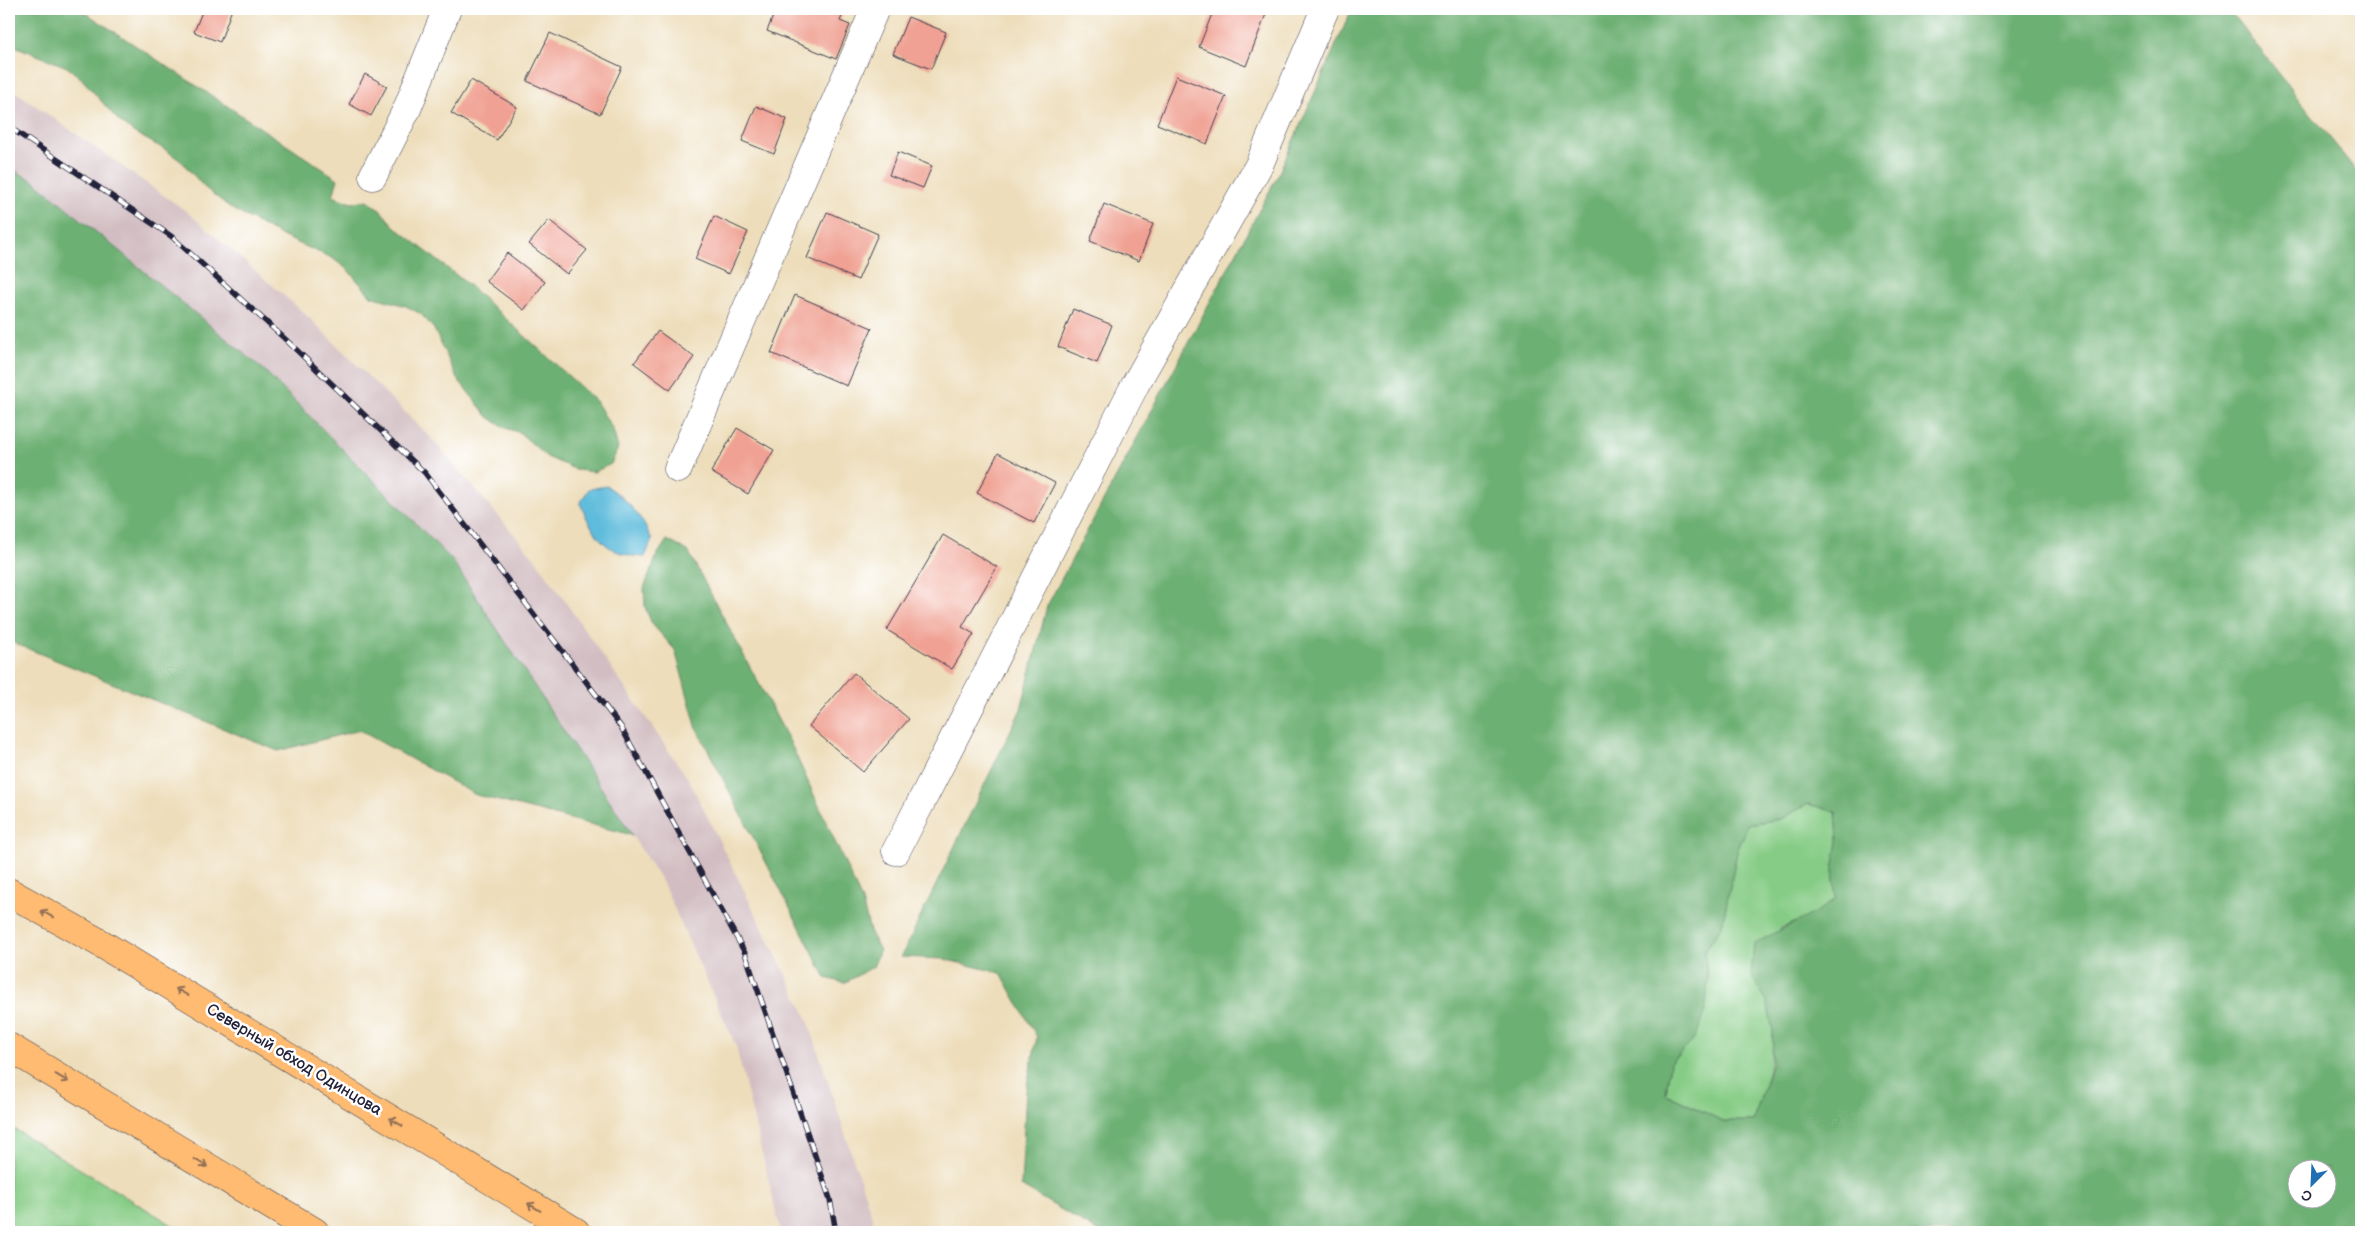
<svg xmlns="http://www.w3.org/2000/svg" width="2370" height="1241" font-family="'Balsamiq Sans',sans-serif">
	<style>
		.industrial { fill: #d2bec2 }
		.green { fill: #87cc86; stroke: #547760 }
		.forest { fill: #6db073; stroke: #486957; fill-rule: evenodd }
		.water { fill: #5ebcdc; stroke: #406f8c }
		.building { fill: #f0a193 }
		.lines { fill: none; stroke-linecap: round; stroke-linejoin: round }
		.minor-casing { stroke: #403e4e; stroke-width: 29 }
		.highway-casing { stroke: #403e4e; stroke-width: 29 }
		.minor { stroke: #fff; stroke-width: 28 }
		.highway { stroke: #febb71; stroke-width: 28 }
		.rail-casing { stroke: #22223b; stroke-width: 5.5 }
		.rail { stroke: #fff; stroke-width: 4; stroke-dasharray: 11; stroke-linecap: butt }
		.oneway { stroke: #906e56 }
		.labels { text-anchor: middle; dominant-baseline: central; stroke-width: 5; stroke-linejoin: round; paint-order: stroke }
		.street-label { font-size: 16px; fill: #22223b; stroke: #fff }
	</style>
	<rect width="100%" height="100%" fill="#fff"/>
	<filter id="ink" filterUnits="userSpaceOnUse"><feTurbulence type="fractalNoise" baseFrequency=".02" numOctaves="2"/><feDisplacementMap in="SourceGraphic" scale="10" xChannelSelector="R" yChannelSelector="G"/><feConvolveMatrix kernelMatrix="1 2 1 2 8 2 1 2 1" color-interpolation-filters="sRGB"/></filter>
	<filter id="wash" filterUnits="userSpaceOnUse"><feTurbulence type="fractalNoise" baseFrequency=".0096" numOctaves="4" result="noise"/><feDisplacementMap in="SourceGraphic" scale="20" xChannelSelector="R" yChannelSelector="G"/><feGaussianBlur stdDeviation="1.12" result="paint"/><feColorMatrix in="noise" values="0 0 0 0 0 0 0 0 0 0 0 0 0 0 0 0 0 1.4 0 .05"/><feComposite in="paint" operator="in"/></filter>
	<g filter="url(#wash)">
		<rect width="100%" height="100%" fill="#edddba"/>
		<!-- industrial -->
		<path class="industrial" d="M9 87 186 211 303 312 432 439 537 561 689 780 807 1017 877 1232H781L736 1046 663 883 452 560 263 369 34 181 9 168Z"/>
		<!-- green -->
		<path class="green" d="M1808 804 1836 812 1839 841 1833 870 1836 899 1810 917 1781 928 1751 975C1756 983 1764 992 1767 1001 1783 1041 1765 1083 1753 1121H1723L1666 1094 1670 1062 1691 1043 1709 982 1704 952 1722 926 1737 852 1748 824 1781 819Z
			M9 1126 184 1232H9Z"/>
		<!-- forest -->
		<path class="forest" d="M9 9H80L338 179 333 196 351 203 367 200 381 211 394 226 470 286 596 401 613 430 618 448 611 464 594 472 577 470 547 457 520 433 503 427 488 417 457 378 434 329 421 314 406 306 371 296 347 269 332 258 284 237 232 209 204 187 181 161 166 150 133 132 117 119 81 78 67 67 17 47 9 36Z
			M1352 9H2228L2361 177V1232H1099L1021 1186 1026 1090 1037 1037 1001 973 943 959 901 957 1021 709 1047 606 1277 177ZM1808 804 1836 812 1838 841 1833 870 1836 899C1810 918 1781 928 1754 944L1751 975 1767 1001 1773 1032 1772 1063 1753 1121H1723L1666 1094 1670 1062C1676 1056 1685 1050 1690 1044 1711 1018 1709 983 1704 952L1722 926 1737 852 1748 824 1781 819ZM2298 1168H2328V1198H2298Z
			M9 168 34 181 263 369 452 560 632 835 476 795 359 730 278 751 9 641Z
			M667 540 688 551 790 742 862 901 871 935 880 950 873 967 844 983 826 978 697 729 675 650 652 624 645 607 644 588 657 555Z"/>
		<!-- water -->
		<path class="water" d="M607 486C628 500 642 517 652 540L645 557C606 556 594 536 580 503L589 489Z"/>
		<g id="blocks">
			<!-- building -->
			<path class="building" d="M203 9H232L220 42 194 32Z
				M776 9H845L840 21 850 25 836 59 767 31Z
				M1214 9H1268L1246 66 1199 47Z
				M908 17 946 32 931 69 893 54Z
				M550 33 622 67 600 114 527 81Z
				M365 74 387 86 371 116 349 104Z
				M1176 76 1226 96 1207 144 1157 124Z
				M471 80 517 107 497 140 451 113Z
				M756 106 787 119 774 154 742 141Z
				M898 152 932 166 923 188 889 175Z
				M1104 204 1153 224 1139 261 1090 241Z
				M827 212 878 234 858 280 807 258Z
				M714 216 748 232 729 274 695 259Z
				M549 220 587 250 567 274 529 244Z
				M507 253 545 282 524 310 486 281Z
				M795 295 872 328 847 386 771 353Z
				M1073 309 1112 325 1097 363 1058 347Z
				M658 331 694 357 670 390 634 363Z
				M737 428 774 450 748 494 711 472Z
				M998 453 1055 483 1034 523 977 493Z
				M943 535 997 567 962 627 974 634 952 669 887 630Z
				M854 673 909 719 863 772 809 726Z"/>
		</g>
	</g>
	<g filter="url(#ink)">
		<use href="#blocks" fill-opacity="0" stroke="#403e4e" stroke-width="1"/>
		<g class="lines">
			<defs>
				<path id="minor" d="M373 176 407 109 447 9
					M678 469 875 9
					M896 851 1135 385 1259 165 1325 9"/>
				<path id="highway" d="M9 892 102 944 576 1232
					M9 1047 315 1232"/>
			</defs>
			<!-- minor casing -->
			<use href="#minor" class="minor-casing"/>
			<!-- highway casing -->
			<use href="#highway" class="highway-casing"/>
			<!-- minor -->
			<use href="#minor" class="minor"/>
			<!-- highway -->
			<use href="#highway" class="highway"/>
			<defs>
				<path id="rail" d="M9 127 171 236 284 338 425 473 621 727 745 953 830 1199 836 1232"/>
			</defs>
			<!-- rail casing -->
			<use href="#rail" class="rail-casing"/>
			<!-- rail -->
			<use href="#rail" class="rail"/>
		</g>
		<!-- one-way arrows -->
		<defs><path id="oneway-shaft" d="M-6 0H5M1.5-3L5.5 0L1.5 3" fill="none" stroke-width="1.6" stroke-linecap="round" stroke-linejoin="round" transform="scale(1.25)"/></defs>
		<g class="oneway">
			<use href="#oneway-shaft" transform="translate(47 914) rotate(-151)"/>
			<use href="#oneway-shaft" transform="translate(182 992) rotate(-149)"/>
			<use href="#oneway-shaft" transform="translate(62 1078) rotate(31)"/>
			<use href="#oneway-shaft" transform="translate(396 1122) rotate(-149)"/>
			<use href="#oneway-shaft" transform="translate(201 1163) rotate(31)"/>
			<use href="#oneway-shaft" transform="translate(534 1207) rotate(-149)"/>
		</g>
	</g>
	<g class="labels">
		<!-- street labels -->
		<g class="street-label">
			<text transform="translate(294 1060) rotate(31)">Северный обход Одинцова</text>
		</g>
	</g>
	<!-- margin -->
	<rect width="2370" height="1241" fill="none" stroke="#fff" stroke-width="30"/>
	<!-- north arrow -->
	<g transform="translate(2312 1184) rotate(204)"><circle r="24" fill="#ffffff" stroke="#a7a7b1"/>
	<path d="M0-4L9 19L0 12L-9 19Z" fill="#1f6fb2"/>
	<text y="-8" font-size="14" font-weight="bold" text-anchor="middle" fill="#22223b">С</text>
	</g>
</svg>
